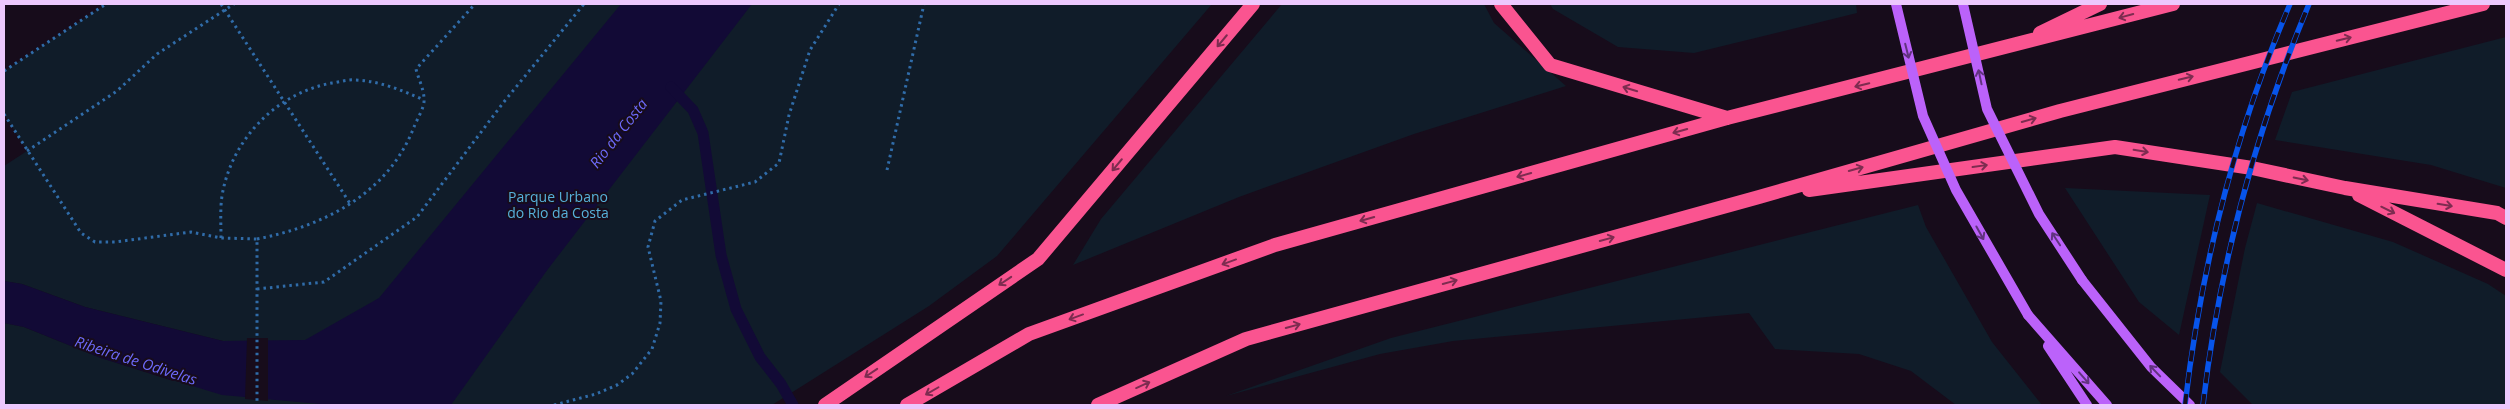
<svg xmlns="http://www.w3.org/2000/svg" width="2510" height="409" font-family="'Open Sans',sans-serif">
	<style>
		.green { fill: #101c29 }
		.water { fill: #120a36 }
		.pier { fill: #170c1b }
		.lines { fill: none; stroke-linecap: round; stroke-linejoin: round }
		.stream { stroke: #120a36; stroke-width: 11 }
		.path { stroke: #306ca9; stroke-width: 3; stroke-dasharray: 2.5 4; stroke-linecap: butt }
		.secondary { stroke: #bb62fa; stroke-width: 10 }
		.trunk { stroke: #fa5490; stroke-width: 14 }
		.rail-casing { stroke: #0754ea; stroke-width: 5.5 }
		.rail { stroke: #170c1b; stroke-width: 4; stroke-dasharray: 11; stroke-linecap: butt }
		.secondary-bridge { stroke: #bb62fa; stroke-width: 10 }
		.oneway { stroke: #7d2c50 }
		.oneway2 { stroke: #61337f }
		.labels { text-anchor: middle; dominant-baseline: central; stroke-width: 4; stroke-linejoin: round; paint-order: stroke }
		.park-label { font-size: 14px; fill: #57b1da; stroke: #170c1b }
		.water-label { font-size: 15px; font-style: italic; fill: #6d6afa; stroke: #170c1b }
	</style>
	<rect width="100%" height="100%" fill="#170c1b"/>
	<!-- green -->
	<path class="green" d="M106 4H1212L997 256 929 306 772 405H4V323L24 327 101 358 173 381 237 341H223L85 307 22 284 4 281V166L27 151 4 114V71Z
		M1282 4H1484L1494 23 1566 86 1414 134 1239 197 1073 265 1101 219Z
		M1550 4H1856L1857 13 1694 53 1618 47 1553 9Z
		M2506 37V188L2431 165 2275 140 2292 92Z
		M2065 188 2210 195 2179 335 2139 302Z
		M2257 203 2393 242 2488 284 2506 296V405H2253L2220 372 2245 248Z
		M1918 205 1926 227 1992 342 2042 405H1956L1911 371 1859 354 1775 349 1749 313 1453 341 1380 354 1226 396 1391 338Z"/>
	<!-- water -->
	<path class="water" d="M621 4H752L548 269 451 405H331L222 395 101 358 24 327 4 323V281L22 284 85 307 223 341 305 340 379 298Z"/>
	<!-- pier -->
	<path class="pier" d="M247 338H268V401L245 399Z"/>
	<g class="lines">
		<!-- stream -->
		<path class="stream" d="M671 87 693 110 703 133 721 255 736 309 760 357 781 384 793 405"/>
		<!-- path -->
		<path class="path" d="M221 4 351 205
			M4 71 106 4
			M4 114 81 233 95 242H115L191 232 221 238 257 239V405
			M27 151 117 91 157 54 234 4
			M887 170 924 4
			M221 238C221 224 220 209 222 196 231 140 276 93 332 83 340 82 348 79 355 80 380 81 401 90 424 100
			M257 239C324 226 388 194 414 127 417 119 425 107 424 99 424 89 418 78 416 69L475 4
			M257 289 324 282 417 217 503 103 584 4
			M554 405 596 394 617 385 632 374 652 349 660 323 661 301 648 247 655 221 682 200 755 182 779 163 789 115 810 50 839 4"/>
		<!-- secondary -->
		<path class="secondary" d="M2082 280 2151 367 2190 405
			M2028 315 2107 405
			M2048 346 2087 405"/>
		<!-- trunk -->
		<path class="trunk" d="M1501 4 1550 65 1727 118
			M2040 33 2100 4
			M1809 190 2115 147 2252 168 2345 188 2497 213 2506 218
			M2359 195 2506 270
			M825 405 1038 259 1253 4
			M907 405 1029 334 1275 245 1727 118 2173 4
			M1098 405 1246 339 1759 197 2060 111 2483 4"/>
		<defs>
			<path id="rail" d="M2185 405C2201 267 2235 132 2290 4
				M2203 405C2219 266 2255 133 2309 4"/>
		</defs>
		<!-- rail casing -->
		<use href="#rail" class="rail-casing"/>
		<!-- rail -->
		<use href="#rail" class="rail"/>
		<!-- secondary-bridge -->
		<path class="secondary-bridge" d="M1896 4 1923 116 1956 190 2028 315
			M1963 4 1987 109 2039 214 2082 280"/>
	</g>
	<!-- one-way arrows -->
	<defs><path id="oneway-shaft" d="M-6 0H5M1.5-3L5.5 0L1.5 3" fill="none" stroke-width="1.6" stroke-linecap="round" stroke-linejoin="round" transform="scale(1.25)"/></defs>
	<g class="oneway">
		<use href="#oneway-shaft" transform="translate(2126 16) rotate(165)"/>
		<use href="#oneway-shaft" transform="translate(2344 39) rotate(-14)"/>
		<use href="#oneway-shaft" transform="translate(1222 41) rotate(130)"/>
		<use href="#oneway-shaft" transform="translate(2186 78) rotate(-14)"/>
		<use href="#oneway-shaft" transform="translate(1862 85) rotate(166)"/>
		<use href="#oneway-shaft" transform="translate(1630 89) rotate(-163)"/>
		<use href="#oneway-shaft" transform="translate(2029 120) rotate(-16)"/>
		<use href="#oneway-shaft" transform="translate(1680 131) rotate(164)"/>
		<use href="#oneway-shaft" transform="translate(2141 151) rotate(9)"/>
		<use href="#oneway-shaft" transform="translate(1117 165) rotate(130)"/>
		<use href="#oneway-shaft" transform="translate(1980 166) rotate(-8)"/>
		<use href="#oneway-shaft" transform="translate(1856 169) rotate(-16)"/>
		<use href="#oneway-shaft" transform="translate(1524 175) rotate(164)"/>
		<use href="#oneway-shaft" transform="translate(2301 179) rotate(12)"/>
		<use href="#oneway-shaft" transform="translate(2445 205) rotate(9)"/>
		<use href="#oneway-shaft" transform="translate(2388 210) rotate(26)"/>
		<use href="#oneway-shaft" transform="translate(1367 219) rotate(164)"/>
		<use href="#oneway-shaft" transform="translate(1607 239) rotate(-15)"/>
		<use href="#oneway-shaft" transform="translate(1229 262) rotate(160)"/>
		<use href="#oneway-shaft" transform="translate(1005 281) rotate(146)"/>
		<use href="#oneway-shaft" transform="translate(1450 282) rotate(-15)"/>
		<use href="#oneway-shaft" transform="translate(1076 317) rotate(160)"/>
		<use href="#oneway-shaft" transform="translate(1293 326) rotate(-15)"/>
		<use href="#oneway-shaft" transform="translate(871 373) rotate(146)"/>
		<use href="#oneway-shaft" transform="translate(1143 385) rotate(-24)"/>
		<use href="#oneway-shaft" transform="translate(932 391) rotate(150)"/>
	</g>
	<g class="oneway2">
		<use href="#oneway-shaft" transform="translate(1907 51) rotate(76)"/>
		<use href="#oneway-shaft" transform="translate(1980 77) rotate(-102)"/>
		<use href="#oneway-shaft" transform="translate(1980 233) rotate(61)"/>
		<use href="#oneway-shaft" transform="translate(2056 239) rotate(-123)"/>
		<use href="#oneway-shaft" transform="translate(2155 371) rotate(-134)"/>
		<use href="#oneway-shaft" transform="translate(2084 378) rotate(49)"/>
	</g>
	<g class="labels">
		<!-- park labels -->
		<g class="park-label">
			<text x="558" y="196">Parque Urbano<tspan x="558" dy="16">do Rio da Costa</tspan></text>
		</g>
		<!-- water labels -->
		<g class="water-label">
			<text transform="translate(618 133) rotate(-52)">Rio da Costa</text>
			<text transform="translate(136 360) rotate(18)">Ribeira de Odivelas</text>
		</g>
	</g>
	<!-- border -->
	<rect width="2510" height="409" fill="none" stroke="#ecc8fd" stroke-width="10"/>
</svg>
